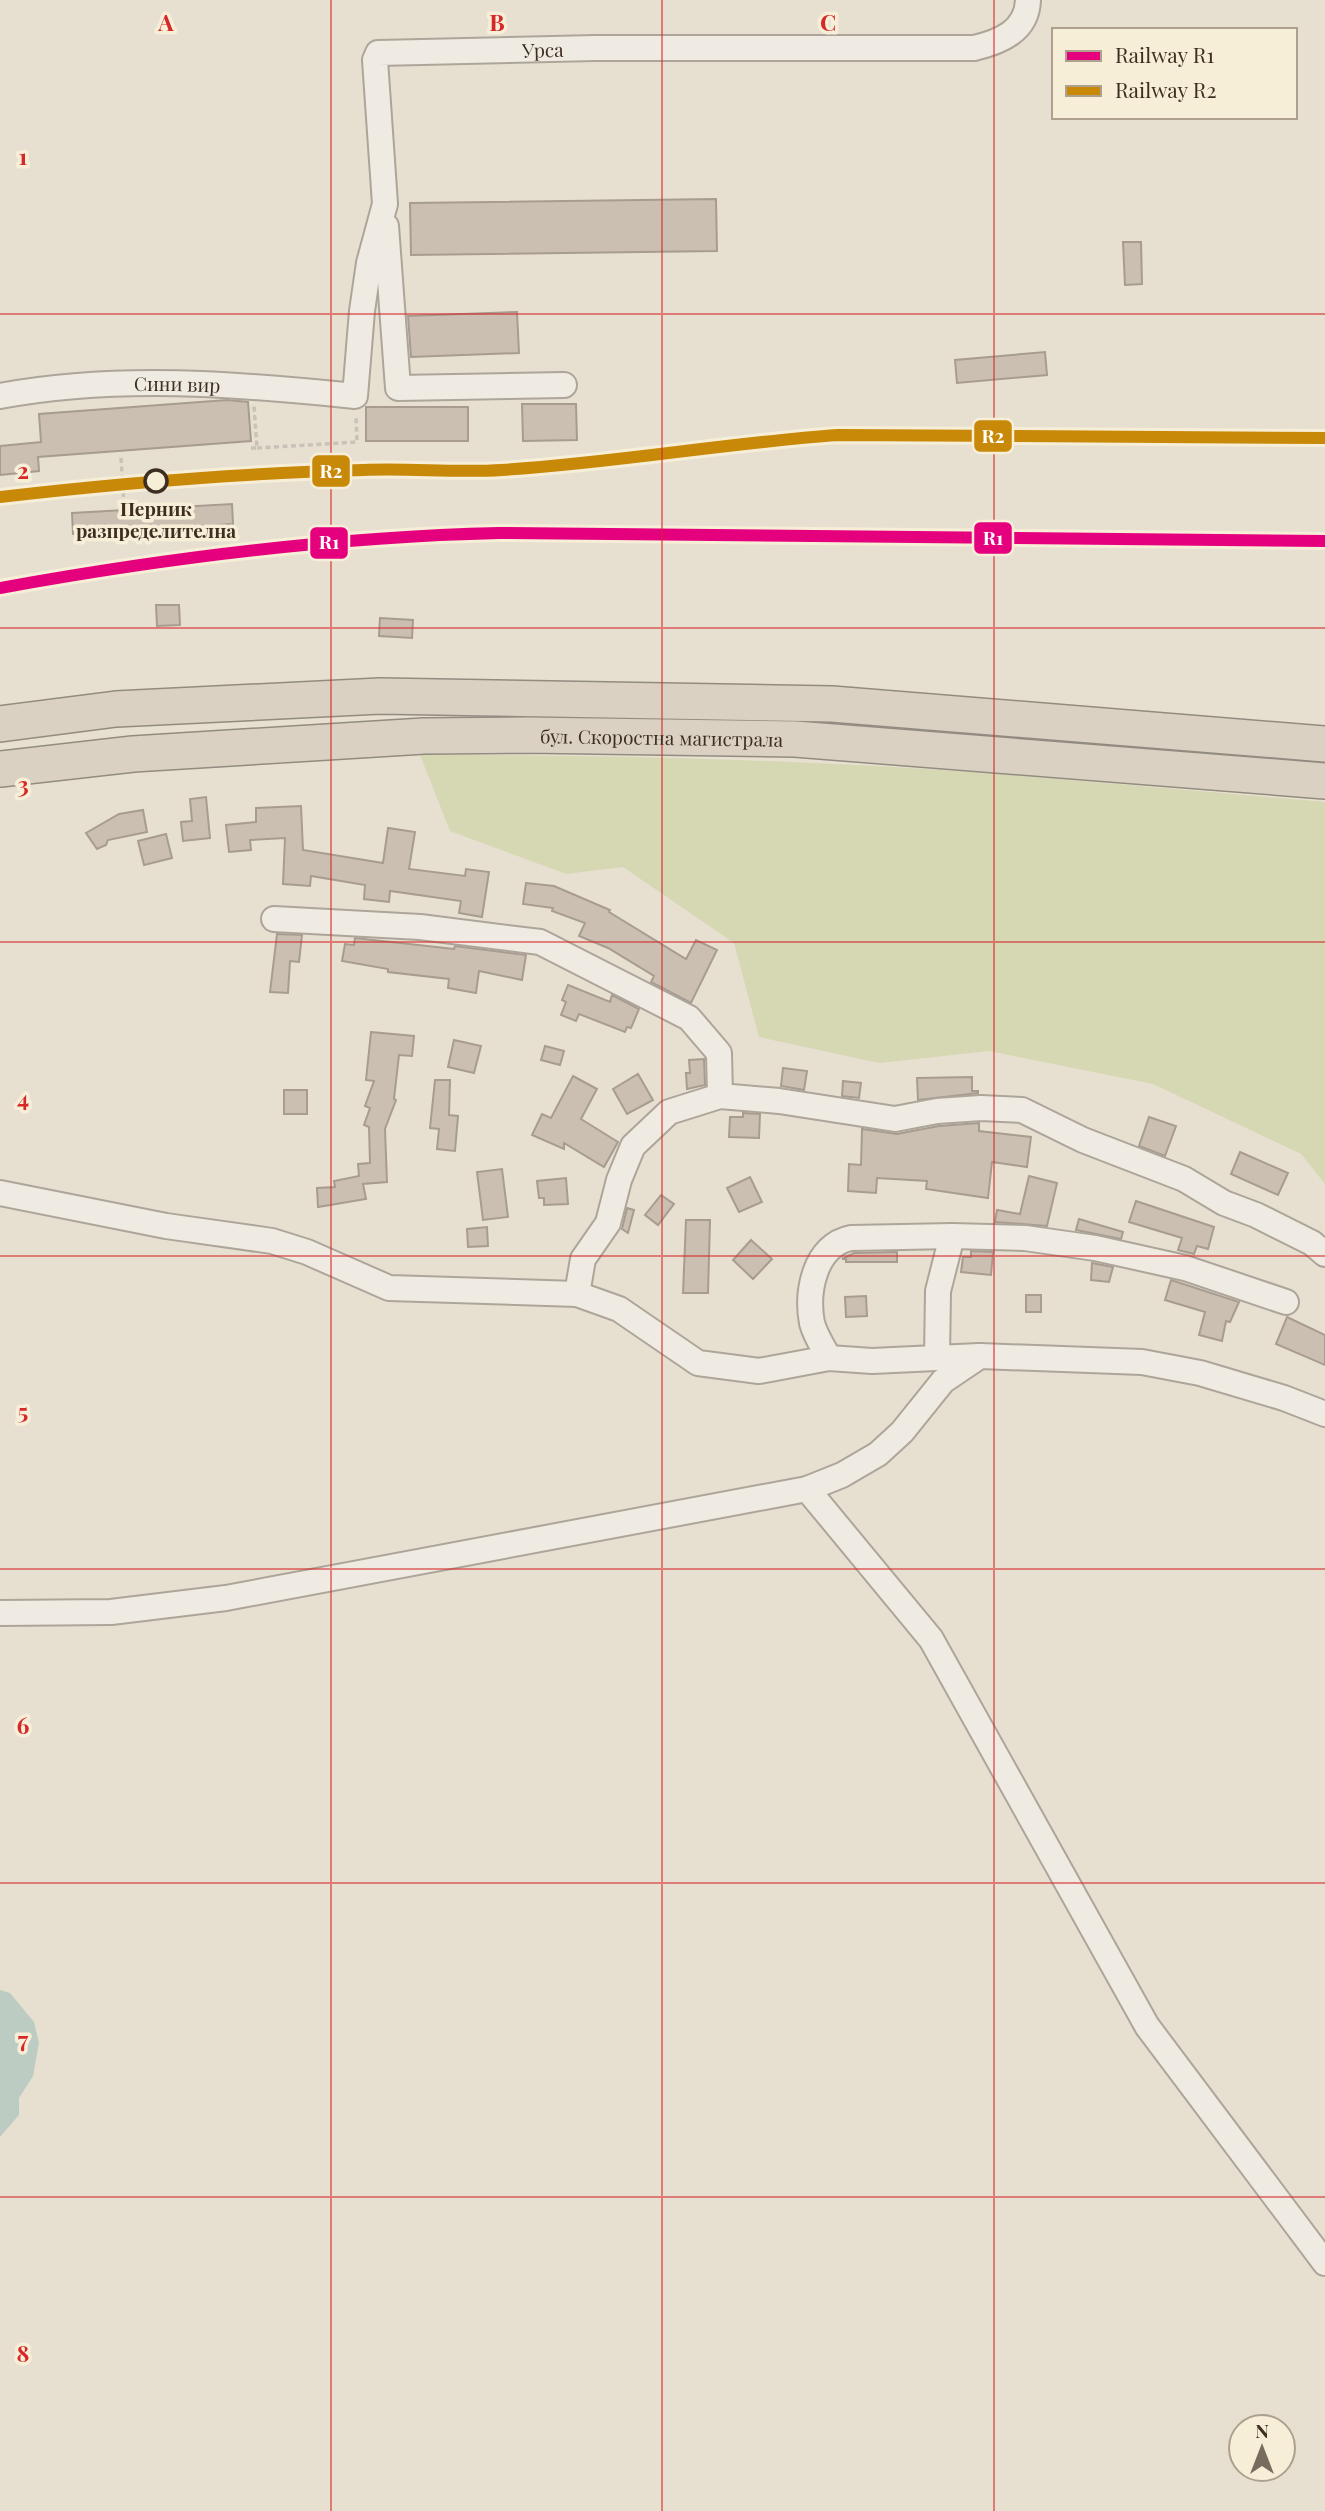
<svg xmlns="http://www.w3.org/2000/svg" width="1325" height="2511" font-family="'Playfair Display',serif">
	<style>
		.green { fill: #d6d7b3 }
		.water { fill: #bcccc2 }
		.building { fill: #cbbfb2; stroke: #a89c90; stroke-width: 2 }
		.lines { fill: none; stroke-linecap: round; stroke-linejoin: round }
		.minor-casing { stroke: #ada599; stroke-width: 28 }
		.highway-casing { stroke: #928b80; stroke-width: 38 }
		.path { stroke: #c8c2b9; stroke-width: 3.5; stroke-dasharray: 5 3.5; stroke-linecap: butt }
		.minor { stroke: #efebe3; stroke-width: 24 }
		.highway { stroke: #dad1c2; stroke-width: 35 }
		.rail-1-casing { stroke: #f7eed8; stroke-width: 18 }
		.rail-2-casing { stroke: #f7eed8; stroke-width: 18 }
		.rail-1 { stroke: #e5007d; stroke-width: 12 }
		.rail-2 { stroke: #c88808; stroke-width: 12 }
		.grid { fill: none; stroke: #d62828; stroke-width: 2; stroke-opacity: 0.55 }
		.stop-dot { fill: #f7eed8; stroke: #3d2e20; stroke-width: 3.5 }
		.labels { text-anchor: middle; dominant-baseline: central; stroke-width: 7; stroke-linejoin: round; paint-order: stroke }
		.street-label { font-size: 19px; fill: #3d2e20; stroke: #f7eed8 }
		.stop-label { font-size: 19px; font-weight: bold; fill: #3d2e20; stroke: #f7eed8 }
		.grid-label { font-size: 23px; text-anchor: middle; font-weight: bold; fill: #d62828; stroke: #f7eed8; stroke-width: 7; stroke-linejoin: round; paint-order: stroke }
		.line-badge { stroke: #f7eed8; stroke-width: 2.5 }
		.badge-label { font-size: 19px; text-anchor: middle; font-weight: bold; fill: #fff }
	</style>
	<rect width="100%" height="100%" fill="#e7e0d1"/>
	<!-- green -->
	<path class="green" d="M420 755C604 755 787 759 971 772 1089 781 1207 792 1325 802V1184L1301 1154 1153 1084 989 1051 879 1063 759 1037 734 943 623 867 566 874 450 831Z"/>
	<!-- water -->
	<path class="water" d="M0 1990 10 1993 34 2022 39 2043 33 2076 19 2098V2115L0 2137Z"/>
	<!-- building -->
	<path class="building" d="M716 199 717 251 411 255 410 203Z
		M1123 242H1141L1142 284 1125 285Z
		M517 312 519 353 411 357 408 316Z
		M1045 352 1047 375 957 383 955 360Z
		M227 400 248 402 251 441 38 457 39 471 0 475V446L41 442 39 414Z
		M522 404H576L577 440 523 441Z
		M366 407H468V441H366Z
		M232 504 233 524 73 534 72 513Z
		M156 605H179L180 625 157 626Z
		M380 618 413 620 412 638 379 636Z
		M206 797 210 838 183 841 181 822 192 821 190 799Z
		M301 806 303 850 383 863 388 828 415 832 409 869 465 876 466 869 489 872 482 917 459 913 461 901 390 891 389 902 364 899 365 885 311 876 310 886 283 884 285 838 250 840 251 850 229 852 226 825 256 822V808Z
		M143 810 147 832 108 840 106 845 97 849 86 833 119 814Z
		M166 834 172 858 144 865 138 841Z
		M526 883 554 886 610 910 609 912 686 959 696 940 717 950 691 1003 651 982 654 976 608 948 579 936 585 923 552 911 553 908 523 904Z
		M277 934 302 935 299 962 290 961 288 993 270 992Z
		M355 938 454 949 455 946 526 955 522 980 479 971 476 993 448 988 449 979 388 972V969L342 961 345 944 354 945Z
		M568 985 610 1002 612 995 639 1009 631 1028 627 1027 625 1032 579 1014 576 1021 561 1015 566 1002 562 1000Z
		M371 1032 414 1036 412 1056 399 1055 394 1099 396 1100 385 1129 387 1182 363 1184 366 1199 318 1207 317 1188 335 1187 334 1181 359 1176 358 1164 370 1163 369 1127 364 1125 370 1108 365 1106 374 1081 366 1080Z
		M454 1040 481 1046 474 1073 448 1067Z
		M545 1046 564 1051 560 1065 541 1060Z
		M704 1059 705 1085 687 1089 686 1073H690L689 1060Z
		M783 1068 807 1071 804 1090 781 1086Z
		M638 1074 653 1100 627 1114 613 1089Z
		M573 1076 597 1089 581 1119 618 1142 604 1167 564 1143V1149L532 1135 542 1114 551 1118Z
		M972 1077V1091H978V1093L918 1100 917 1078Z
		M435 1080H450L449 1115 458 1116 455 1151 437 1149 439 1129 430 1128Z
		M843 1081 861 1083 859 1098 842 1096Z
		M284 1090H307V1114H284Z
		M743 1113 760 1114 759 1138 729 1137 730 1117H743Z
		M1149 1117 1176 1126 1165 1156 1139 1146Z
		M979 1123V1131L1031 1137 1027 1167 992 1162 988 1198 926 1189 927 1181 877 1178 876 1193 848 1191 849 1164 861 1165 862 1129 897 1134 939 1126Z
		M1240 1152 1288 1173 1278 1195 1231 1174Z
		M502 1169 508 1217 483 1220 477 1172Z
		M1029 1176 1057 1183 1047 1226 995 1222 997 1210 1020 1214Z
		M750 1177 762 1202 739 1212 727 1188Z
		M566 1178 568 1204 544 1205V1198H539L537 1181Z
		M661 1195 674 1204 658 1225 645 1215Z
		M1136 1201 1214 1227 1208 1249 1197 1246 1194 1254 1178 1250 1182 1238 1129 1222Z
		M627 1208 634 1210 628 1233 622 1229Z
		M1079 1219 1123 1232 1121 1239 1076 1230Z
		M686 1220H710L708 1293H683Z
		M487 1227 488 1246 468 1247 467 1229Z
		M751 1240 772 1259 753 1279 733 1260Z
		M971 1251 993 1252 991 1275 961 1272 963 1257H971Z
		M897 1252V1262H846V1259H842L854 1253Z
		M1092 1263 1113 1267 1109 1282 1091 1280Z
		M1171 1280 1239 1302 1230 1322 1226 1321 1222 1341 1199 1335 1205 1312 1165 1300Z
		M1026 1295H1041V1312H1026Z
		M866 1296 867 1316 846 1317 845 1297Z
		M1287 1317 1325 1335V1365L1276 1344Z"/>
	<g class="lines">
		<defs>
			<g id="minor">
				<path d="M386 226 398 388 564 385"/>
				<path id="s1" d="M0 396C118 374 237 384 355 396L362 311 369 263 385 204 375 60 378 53 595 48H974C1000 42 1027 31 1028 0"/>
				<path d="M274 919 420 927 540 942 689 1018 719 1053 720 1096"/>
				<path d="M0 1193 166 1226 272 1241 307 1252 389 1288 577 1294 619 1309 698 1363 759 1371 829 1358 872 1361 979 1356"/>
				<path d="M577 1294 583 1259 608 1223 619 1180 633 1146 669 1112 720 1096 779 1101 895 1119 937 1111 981 1108 1022 1110 1083 1140 1184 1179 1224 1203 1256 1215 1312 1243 1325 1254"/>
				<path d="M829 1358C823 1347 815 1335 812 1323 806 1291 815 1245 851 1238L952 1236 1025 1238 1095 1248 1185 1268 1286 1302"/>
				<path d="M937 1358 938 1291 952 1236"/>
				<path d="M807 1489 931 1639 1147 2026 1325 2263"/>
				<path d="M0 1613 111 1612 226 1598 807 1489 842 1475 878 1454 902 1432 943 1381 980 1356 1142 1362 1200 1373 1284 1398 1325 1414"/>
			</g>
			<g id="highway">
				<path d="M0 724 116 709 380 696 832 704 1325 744"/>
				<path id="s2" d="M0 769 133 754 424 736 528 735 795 739 1325 781"/>
			</g>
		</defs>
		<!-- minor casing -->
		<use href="#minor" class="minor-casing"/>
		<!-- highway casing -->
		<use href="#highway" class="highway-casing"/>
		<!-- path -->
		<path class="path" d="M251 448H257L254 406
			M257 448 357 442 356 415
			M121 458 125 521"/>
		<!-- minor -->
		<use href="#minor" class="minor"/>
		<!-- highway -->
		<use href="#highway" class="highway"/>
		<defs>
			<path id="rail-1" d="M0 588C165 558 331 537 499 533L1325 541"/>
			<path id="rail-2" d="M0 497C121 483 243 473 364 470 410 468 456 473 502 470 614 463 726 443 838 435L1325 438"/>
		</defs>
		<!-- rail-1 casing -->
		<use href="#rail-1" class="rail-1-casing"/>
		<!-- rail-2 casing -->
		<use href="#rail-2" class="rail-2-casing"/>
		<!-- rail-1 -->
		<use href="#rail-1" class="rail-1"/>
		<!-- rail-2 -->
		<use href="#rail-2" class="rail-2"/>
	</g>
	<!-- grid -->
	<path class="grid" d="M331 0V2511M662 0V2511M994 0V2511M0 314H1325M0 628H1325M0 942H1325M0 1256H1325M0 1569H1325M0 1883H1325M0 2197H1325"/>
	<!-- markers -->
	<circle class="stop-dot" cx="156" cy="481" r="11"/>
	<g class="labels">
		<!-- street labels -->
		<g class="street-label">
			<text stroke="none"><textPath href="#s1" startOffset="868">Урса</textPath></text>
			<text stroke="none"><textPath href="#s1" startOffset="178">Сини вир</textPath></text>
			<text stroke="none"><textPath href="#s2" startOffset="663">бул. Скоростна магистрала</textPath></text>
		</g>
		<!-- stop labels -->
		<g class="stop-label">
			<text x="156" y="508">Перник<tspan x="156" dy="22">разпределителна</tspan></text>
		</g>
	</g>
	<g class="grid-label">
		<text x="166" y="31">A</text>
		<text x="497" y="31">B</text>
		<text x="828" y="31">C</text>
		<text x="23" y="165">1</text>
		<text x="23" y="479">2</text>
		<text x="23" y="793">3</text>
		<text x="23" y="1107">4</text>
		<text x="23" y="1420">5</text>
		<text x="23" y="1734">6</text>
		<text x="23" y="2048">7</text>
		<text x="23" y="2362">8</text>
	</g>
	<g class="line-badge">
		<rect x="973" y="419" width="40" height="34" rx="7" fill="#c88808"/>
		<rect x="311" y="454" width="40" height="34" rx="7" fill="#c88808"/>
		<rect x="973" y="521" width="40" height="34" rx="7" fill="#e5007d"/>
		<rect x="309" y="526" width="40" height="34" rx="7" fill="#e5007d"/>
	</g>
	<g class="badge-label">
		<text x="993" y="443">R2</text>
		<text x="331" y="478">R2</text>
		<text x="993" y="545">R1</text>
		<text x="329" y="549">R1</text>
	</g>
	<!-- legend -->
	<rect x="1052" y="28" width="245" height="91" fill="#f7eed8" stroke="#ada18e" stroke-width="2"/>
	<rect x="1066" y="51" width="35" height="10" fill="#e5007d" stroke="#ada18e" stroke-width="2"/>
	<text x="1115" y="63" font-size="21" fill="#3d2e20">Railway R1</text>
	<rect x="1066" y="86" width="35" height="10" fill="#c88808" stroke="#ada18e" stroke-width="2"/>
	<text x="1115" y="98" font-size="21" fill="#3d2e20">Railway R2</text>
	<!-- north arrow -->
	<g transform="translate(1262 2448)"><circle r="33" fill="#f7eed8" stroke="#ada18e" stroke-width="2"/>
	<path d="M0-5L12 26L0 18L-12 26Z" fill="#786c5e"/>
	<text y="-10" font-size="19" font-weight="bold" text-anchor="middle" fill="#3d2e20">N</text>
	</g>
</svg>
